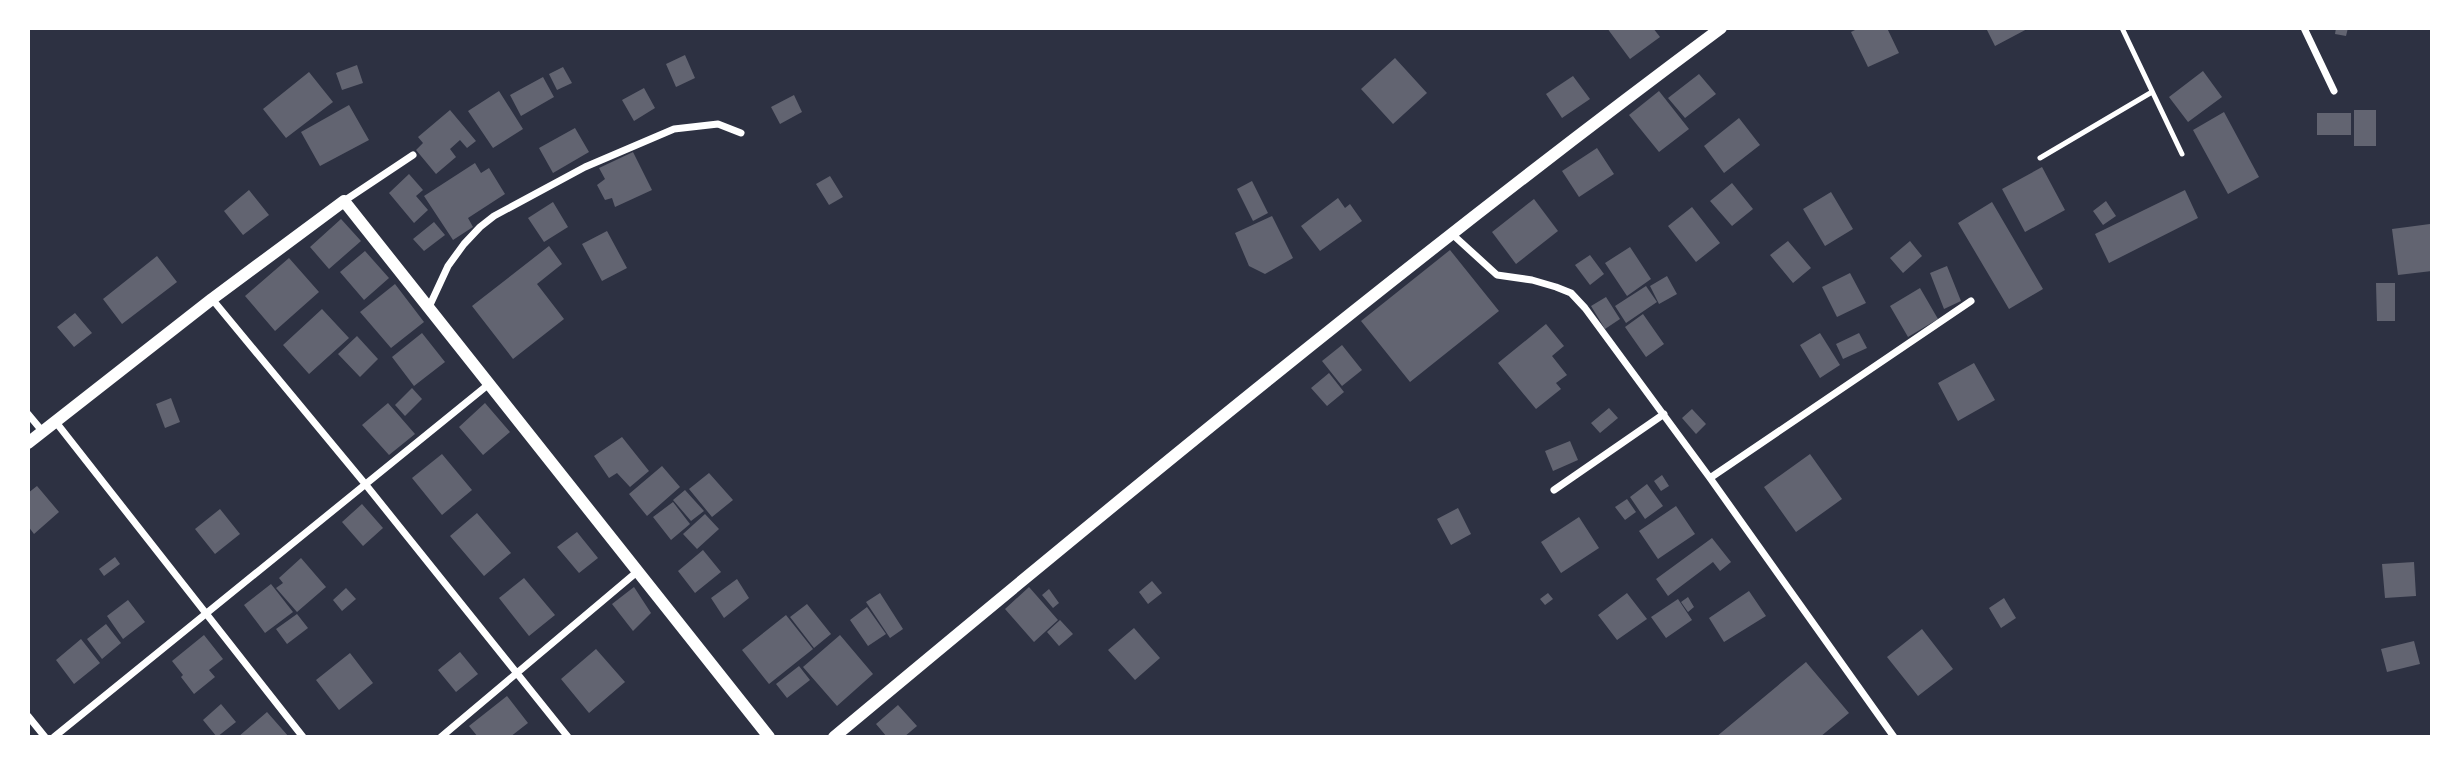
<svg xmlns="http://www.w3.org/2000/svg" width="2460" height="765" font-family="'Exo 2',sans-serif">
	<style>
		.building { fill: #626471 }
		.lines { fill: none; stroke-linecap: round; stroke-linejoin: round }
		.service { stroke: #fff; stroke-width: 5 }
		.minor { stroke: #fff; stroke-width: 7 }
		.tertiary { stroke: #fff; stroke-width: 12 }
	</style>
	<rect width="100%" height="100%" fill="#2d3142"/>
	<!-- building -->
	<path class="building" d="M1607 28H1653L1660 37 1630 59Z
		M1859 28H1887L1899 53 1868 67 1851 32Z
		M1986 28H2029L1995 46Z
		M2336 28H2348L2346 36 2335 34Z
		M685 55 695 78 676 87 666 64Z
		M1395 58 1427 93 1393 124 1361 89Z
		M357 65 363 83 342 90 336 73Z
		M563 67 572 83 557 90 549 74Z
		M2203 71 2222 97 2188 122 2169 97Z
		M309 72 333 102 286 138 263 109Z
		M1699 74 1716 94 1685 118 1668 98Z
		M1573 76 1590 99 1562 118 1546 94Z
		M543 77 554 97 521 116 510 95Z
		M644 88 655 108 634 121 622 100Z
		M499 91 523 129 493 148 468 111Z
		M1659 91 1689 129 1659 152 1629 115Z
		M794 95 802 112 780 124 771 107Z
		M349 105 369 140 320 166 301 132Z
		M450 110 476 141 467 148 460 140 450 149 456 157 436 174 416 150 423 143 418 137Z
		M2354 110H2376V146H2354Z
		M2224 112 2259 177 2228 194 2193 130Z
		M2317 113H2351V135H2317Z
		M1739 118 1760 145 1724 173 1704 146Z
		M575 128 589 152 553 173 539 148Z
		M1597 148 1614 174 1579 197 1562 171Z
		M633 152 652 190 615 207 612 198 605 200 597 185 605 179 599 168Z
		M475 163 481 173 489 168 505 194 468 218 473 227 453 240 424 196Z
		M2042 167 2065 210 2025 232 2002 189Z
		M409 174 423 190 416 196 428 210 414 223 389 193Z
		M830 176 843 197 829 205 816 184Z
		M1252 181 1268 213 1253 221 1237 189Z
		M1732 183 1753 209 1732 226 1710 201Z
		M249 190 269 215 243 235 224 211Z
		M2185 190 2198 218 2109 263 2095 234Z
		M1831 192 1853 229 1825 246 1803 209Z
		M1338 198 1345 208 1350 204 1362 221 1320 251 1301 226Z
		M1534 199 1558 231 1516 264 1492 232Z
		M2106 201 2116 216 2103 225 2093 211Z
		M553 202 568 227 544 242 528 218Z
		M1992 202 2043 289 2009 309 1958 223Z
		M1692 207 1720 243 1696 262 1668 226Z
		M1272 216 1293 258 1265 274 1249 266 1235 233Z
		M341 219 361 241 329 269 310 247Z
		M434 222 445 235 424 251 413 239Z
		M2430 224 2432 271 2398 275 2392 229Z
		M607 231 627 268 602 281 582 244Z
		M1788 241 1811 268 1793 283 1770 255Z
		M1910 241 1922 256 1903 273 1890 258Z
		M549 246 562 264 537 284 564 319 513 359 472 306Z
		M1630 247 1651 279 1627 296 1605 263Z
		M1450 250 1499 311 1410 382 1361 321Z
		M365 251 389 278 364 300 340 272Z
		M1590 255 1604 274 1590 285 1575 265Z
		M157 256 177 282 122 324 103 299Z
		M289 258 319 292 275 331 245 296Z
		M1947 266 1961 301 1944 309 1930 273Z
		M1850 273 1866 303 1837 317 1822 287Z
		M1667 276 1677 294 1659 304 1650 286Z
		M2376 283H2395V321H2377Z
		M395 284 424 322 391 348 360 312Z
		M1646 286 1657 302 1626 323 1615 306Z
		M1920 288 1938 319 1908 337 1890 306Z
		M1606 297 1620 319 1605 329 1591 306Z
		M322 309 349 338 309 374 283 345Z
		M75 313 92 333 74 347 57 327Z
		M1643 314 1664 344 1646 357 1625 327Z
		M1546 324 1564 346 1552 356 1567 375 1556 383 1561 389 1536 409 1498 363Z
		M422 333 445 362 414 386 392 357Z
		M1820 333 1840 365 1820 378 1800 345Z
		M1859 333 1867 348 1843 359 1836 344Z
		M357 336 378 359 360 377 338 354Z
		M1342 345 1362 370 1342 386 1322 361Z
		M1974 363 1995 400 1958 421 1938 383Z
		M1329 373 1344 392 1327 406 1311 388Z
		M412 388 422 399 405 416 395 405Z
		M171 398 180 422 165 428 156 404Z
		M388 403 415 434 389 455 362 425Z
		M485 403 510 432 483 455 459 427Z
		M1609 408 1618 418 1600 433 1591 423Z
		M1692 409 1706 424 1696 434 1682 418Z
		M622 437 649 471 630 487 617 473 609 478 594 456Z
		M1570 441 1578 460 1553 471 1545 451Z
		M442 454 472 490 442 515 412 478Z
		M1810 454 1842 499 1796 532 1764 487Z
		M662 466 680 487 647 516 629 494Z
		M709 473 733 500 712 517 689 489Z
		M1662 475 1669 486 1661 491 1654 481Z
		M1647 484 1663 506 1645 519 1630 497Z
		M37 486 59 512 34 534 28 526V493Z
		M685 490 704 511 691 521 673 500Z
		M1627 499 1636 512 1625 520 1615 507Z
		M673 502 690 524 671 540 653 517Z
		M362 504 383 528 363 546 342 522Z
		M1676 506 1695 534 1658 559 1639 531Z
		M1458 508 1471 534 1451 545 1437 519Z
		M220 509 240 534 215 554 195 529Z
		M477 513 511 553 484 576 450 536Z
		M705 514 719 529 697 549 683 534Z
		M1579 517 1599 548 1561 573 1541 542Z
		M577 532 598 558 579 573 557 547Z
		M1712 538 1731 562 1720 571 1713 562 1668 596 1656 579Z
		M703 550 721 572 695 593 678 571Z
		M115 557 120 564 104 576 99 569Z
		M301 558 326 587 297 612 276 588 283 583 279 578Z
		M2414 562 2416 596 2385 598 2382 564Z
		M524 578 555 615 529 636 499 598Z
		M737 579 749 598 724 618 711 598Z
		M1152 581 1162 593 1148 604 1139 592Z
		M271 584 293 612 265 633 244 605Z
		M634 587 651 613 633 631 612 604Z
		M1029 587 1058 620 1034 642 1005 609Z
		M346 588 356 599 342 611 333 600Z
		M1049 589 1059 603 1053 608 1042 595Z
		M1749 591 1766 616 1724 642 1709 618Z
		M880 593 903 629 890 638 866 602Z
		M1548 593 1553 599 1545 605 1540 599Z
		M1627 593 1647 619 1617 640 1598 615Z
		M1688 597 1694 607 1688 612 1681 602Z
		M2004 598 2016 618 2001 628 1989 608Z
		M1678 599 1692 620 1666 638 1651 617Z
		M128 600 145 622 123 639 107 616Z
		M807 604 831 634 814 648 790 617Z
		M867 607 886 634 868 646 850 620Z
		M297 614 308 628 287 644 276 629Z
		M786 615 813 649 769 684 742 650Z
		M1060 620 1073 634 1059 646 1047 632Z
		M106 624 121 643 102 659 87 639Z
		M1134 628 1160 658 1135 680 1108 650Z
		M1922 629 1953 669 1918 696 1887 657Z
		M204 635 223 659 209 670 215 677 194 694 181 677 183 675 172 661Z
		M840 635 873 674 837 706 803 667Z
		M81 639 100 663 74 684 56 660Z
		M2414 641 2420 664 2387 672 2381 649Z
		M596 649 625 682 589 713 561 679Z
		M460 652 478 674 456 692 438 670Z
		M350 653 373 683 339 710 316 680Z
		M1806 662 1849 713 1820 737H1716Z
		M799 666 810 680 787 698 776 684Z
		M507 696 528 723 510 737H478L469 726Z
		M221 704 236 722 217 737 203 720Z
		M898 705 917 726 904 737H887L876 724Z
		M267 712 289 737H238Z"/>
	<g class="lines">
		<!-- service -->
		<path class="service" d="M2122 28 2182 154
			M2040 158 2152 92"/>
		<!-- minor -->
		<path class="minor" d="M2304 28 2334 91
			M344 201 413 155
			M1452 234 1497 275 1532 280 1556 287 1571 293 1585 308 1710 478 1894 737
			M212 299 366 485 568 737
			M429 307 448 266 464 244 480 227 494 216 585 167 674 129 718 124 741 133
			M28 414 43 432
			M55 421 303 737
			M1710 478 1971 301
			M1554 490 1664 414
			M28 716 45 737
			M54 737 489 384
			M441 737 638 571"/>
		<!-- tertiary -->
		<path class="tertiary" d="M28 443 212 299 344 201 769 737
			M834 737C1124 495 1417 254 1721 28"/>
	</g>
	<!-- border -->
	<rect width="2460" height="765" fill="none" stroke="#ffffff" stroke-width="60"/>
</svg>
